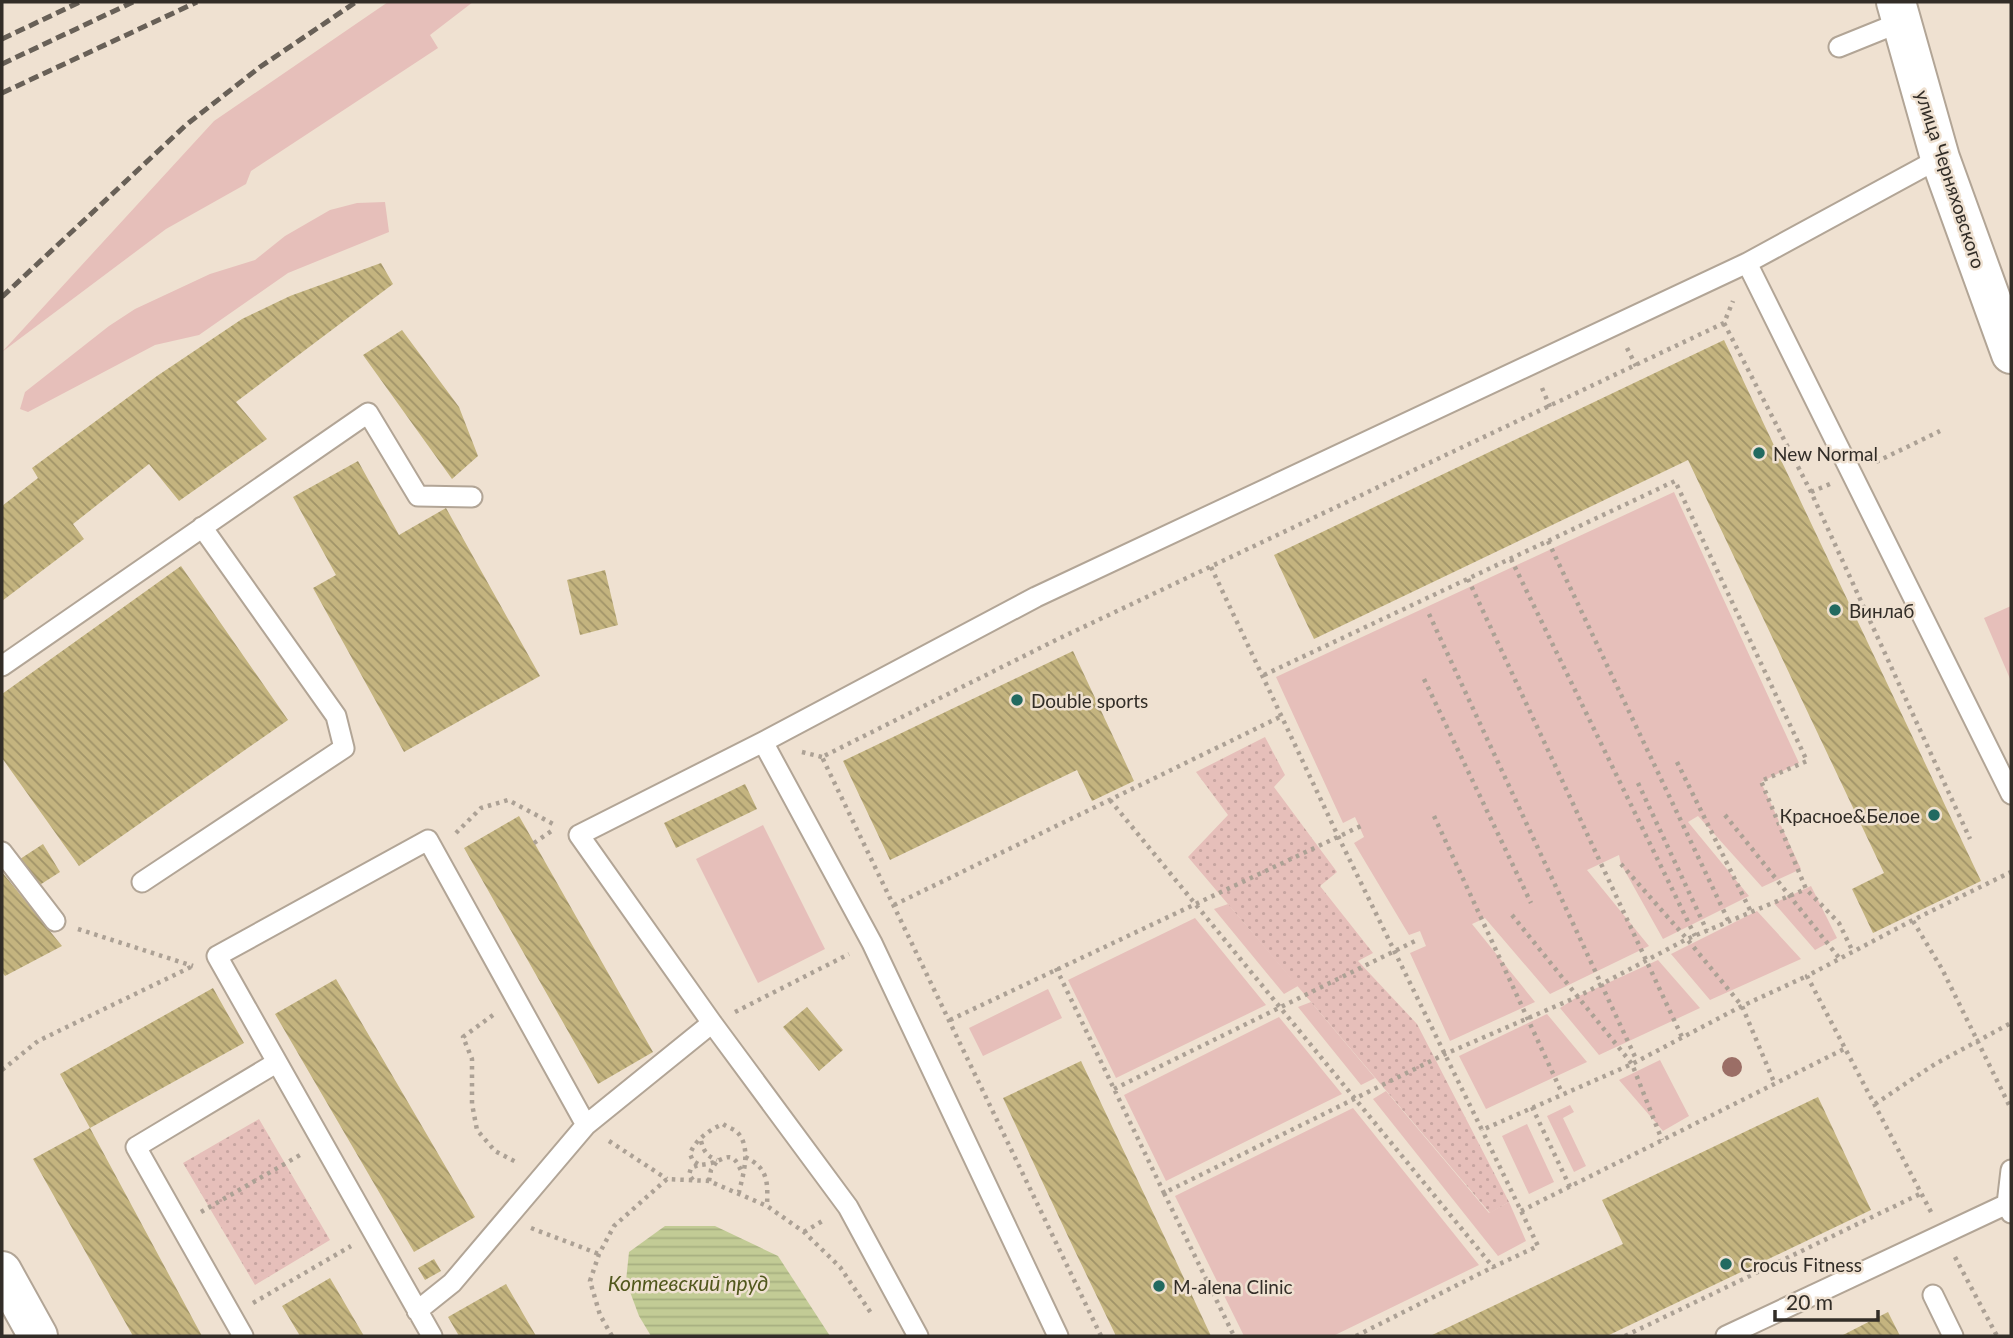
<svg xmlns="http://www.w3.org/2000/svg" width="2013" height="1338" font-family="Lato,sans-serif">
	<style>
		.grass { fill: #e6bfba }
		.park { fill: url(#park-dots) }
		.water { fill: url(#water-rules) }
		.building { fill: url(#building-back-hatch) }
		.lines { fill: none; stroke-linecap: round; stroke-linejoin: round }
		.service-casing { stroke: #b2a596; stroke-width: 23 }
		.minor-casing { stroke: #b2a596; stroke-width: 42 }
		.path { stroke: #aca195; stroke-width: 4.5; stroke-dasharray: 3.5 5; stroke-linecap: butt }
		.service { stroke: #fff; stroke-width: 19 }
		.minor { stroke: #fff; stroke-width: 38 }
		.rail { stroke: #686057; stroke-width: 5; stroke-dasharray: 10 5; stroke-linecap: butt }
		.tree { fill: #9b6e66 }
		.poi-dot { fill: #226a60; stroke: #efe1d1; stroke-width: 2.5 }
		.labels { text-anchor: middle; dominant-baseline: central; stroke-width: 5; stroke-linejoin: round; paint-order: stroke }
		.street-label { font-size: 19px; fill: #322d27; stroke: #efe1d1 }
		.poi-label { font-size: 19px; fill: #322d27; stroke: #efe1d1; text-anchor: start }
		.water-label { font-size: 21px; font-style: italic; fill: #51581d; stroke: #efe1d1 }
	</style>
	<defs>
		<pattern id="park-dots" width="8" height="8" patternUnits="userSpaceOnUse" patternTransform="scale(1.75)"><rect width="8" height="8" fill="#e6bfba"/><path d="M2 2h.1M6 6h.1" fill="none" stroke="#c6a4a0" stroke-width="1.8" stroke-linecap="round"/></pattern>
		<pattern id="water-rules" width="6" height="5" patternUnits="userSpaceOnUse" patternTransform="scale(1.75)"><rect width="6" height="5" fill="#c2cb95"/><path d="M0 2.5h6" fill="none" stroke="#a7af80"/></pattern>
		<pattern id="building-back-hatch" width="6" height="6" patternUnits="userSpaceOnUse" patternTransform="scale(1.75)"><rect width="6" height="6" fill="#c4b47f"/><path d="M-1 5l2 2M0 0l6 6M5-1l2 2" fill="none" stroke="#a09368"/></pattern>
	</defs>
	<rect width="100%" height="100%" fill="#efe1d1"/>
	<!-- grass -->
	<path class="grass" d="M388 2H473L430 35 438 48 251 171 246 184 166 229 2 352 214 121Z
		M385 202 389 232 288 273 199 335 155 345 28 412 20 409 25 392 109 326 135 309 210 274 255 260 285 236 330 210 357 203Z
		M1674 492 1799 763 1761 782 1801 869 1762 887 1698 816 1688 822 1749 896 1663 939 1621 864 1619 855 1587 870 1649 946 1550 994 1485 918 1472 924 1535 1002 1450 1041 1410 953 1426 946 1420 931 1409 935 1354 843 1364 837 1355 817 1343 823 1276 677Z
		M2011 606V681L1984 618Z
		M763 825 825 949 758 983 696 859Z
		M1811 886 1837 938 1815 950 1774 903Z
		M1228 904 1298 986 1284 994 1214 909Z
		M1757 911 1801 959 1710 1000 1671 954Z
		M1195 918 1266 1005 1116 1078 1068 980Z
		M1658 960 1700 1008 1599 1055 1560 1008 1577 997Z
		M1048 989 1062 1018 983 1056 969 1028Z
		M1311 1002 1375 1078 1361 1085 1298 1007Z
		M1547 1014 1587 1062 1486 1109 1459 1056Z
		M1279 1017 1342 1094 1166 1181 1124 1095Z
		M1660 1060 1689 1116 1663 1131 1619 1080Z
		M1386 1091 1489 1213 1509 1202 1526 1241 1498 1256 1373 1099Z
		M1570 1105 1574 1112 1563 1118 1586 1166 1574 1172 1547 1116Z
		M1353 1108 1479 1265 1333 1336H1244L1175 1196Z
		M1527 1124 1554 1182 1529 1194 1502 1136Z"/>
	<!-- park -->
	<path class="park" d="M1265 737 1285 775 1274 787 1337 872 1320 886 1373 953 1358 961 1417 1024 1509 1202 1490 1213 1188 857 1228 815 1196 772Z
		M259 1119 330 1240 255 1285 183 1163Z"/>
	<!-- water -->
	<path class="water" d="M665 1226H715L778 1256 830 1336H651L639 1316 626 1281 629 1252Z"/>
	<!-- building -->
	<path class="building" d="M381 263 393 284 236 402 267 439 179 501 149 464 73 524 84 539 2 601V506L38 478 32 468 157 376 242 319 290 296Z
		M402 330 459 407 478 456 452 479 363 355Z
		M1724 340 1981 881 1873 933 1852 889 1884 873 1688 460 1314 639 1274 555Z
		M358 461 399 535 446 508 540 676 404 752 313 588 336 575 293 497Z
		M181 566 288 720 79 866 2 758V694Z
		M605 570 618 625 580 635 567 580Z
		M1073 651 1134 781 1092 801 1077 770 890 860 843 761Z
		M745 784 757 809 676 848 664 823Z
		M519 816 653 1052 598 1084 464 848Z
		M43 844 60 872 35 888 17 861Z
		M2 872 62 946 5 976 2 972Z
		M336 979 475 1217 414 1252 275 1014Z
		M213 988 244 1043 90 1128 60 1074Z
		M807 1007 843 1050 819 1071 783 1027Z
		M1081 1061 1166 1240 1211 1336H1116L1073 1247 1003 1098Z
		M1818 1097 1871 1210 1607 1336H1430L1623 1244 1602 1200Z
		M90 1128 196 1325 202 1336H133L33 1159Z
		M434 1259 441 1271 425 1280 418 1268Z
		M330 1278 364 1336H300L282 1306Z
		M506 1284 536 1336H459L448 1317Z
		M1888 1312 1900 1336H1841Z"/>
	<g class="lines">
		<defs>
			<path id="service" d="M1839 47 1901 22
				M1747 263 2011 794
				M2 666 368 413 418 496 472 497
				M763 742 872 943 1058 1336
				M2 852 55 921
				M142 882 344 748 336 716 202 527
				M2011 1170 2007 1204 2011 1213
				M1933 1295 1953 1336
				M417 1311 452 1283 586 1125 712 1023
				M243 1336 136 1147 276 1063
				M432 1336 217 956 428 840 586 1125
				M918 1336 848 1207 712 1023 579 835 763 742 1036 597 1747 263 1940 158
				M1726 1336 2007 1204"/>
			<path id="minor" d="M1896 2 1940 158 2011 354
				M2 1271 38 1336"/>
		</defs>
		<!-- service casing -->
		<use href="#service" class="service-casing"/>
		<!-- minor casing -->
		<use href="#minor" class="minor-casing"/>
		<!-- path -->
		<path class="path" d="M1724 323 1811 492 1970 839
			M1627 348 1636 366
			M1542 388 1550 407
			M1876 462 1940 431
			M1811 492 1830 484
			M1548 541 1729 922
			M1511 559 1695 936
			M1211 567 1338 836 1482 1130 1632 1064 1742 1006 1807 976
			M1468 579 1682 1037
			M1429 614 1637 1061
			M1264 675 1675 481 1807 761 1761 781 1806 889 1839 923 1853 952
			M1424 679 1531 903
			M802 752 822 757
			M1677 762 1751 912
			M1638 783 1707 931
			M1110 800 1493 1267 1538 1246 1482 1130
			M1725 815 1840 959
			M1434 816 1562 1093
			M456 833 481 808 508 800 555 825
			M534 843 553 830
			M1621 864 1687 939 1742 1006 1774 1082
			M894 905 1282 716
			M1512 915 1632 1064 1662 1140
			M1913 921 1942 969 2011 1109
			M78 929 193 966
			M1056 968 1164 1193 1445 1054 1577 997 1687 939 1806 889
			M735 1012 849 954
			M493 1015 463 1037 472 1059V1104L477 1130 495 1151 518 1163
			M950 1020 1363 825
			M2 1070 38 1041 193 966
			M1114 1089 1419 939
			M1875 1104 1935 1064 2011 1023
			M1532 1107 1570 1187
			M609 1141 667 1179
			M701 1141C704 1152 707 1156 717 1160
			M745 1157C768 1168 768 1181 767 1206
			M698 1164 693 1161 690 1154C695 1140 709 1130 723 1124 727 1127 734 1129 737 1132 752 1147 743 1175 739 1192
			M693 1180 689 1175 691 1168C697 1165 701 1165 707 1164 726 1161 731 1146 742 1173
			M709 1181 711 1170 717 1161
			M1164 1193 1234 1336
			M1521 1211 1846 1048
			M201 1212 300 1155
			M1931 1212 1807 976 1913 920 2011 872
			M531 1228 599 1254
			M804 1232 824 1220
			M1955 1257 1997 1336
			M253 1303 351 1246
			M612 1336 600 1315 590 1281 599 1254 614 1226 667 1179 709 1181 767 1206 804 1232 840 1267 873 1316
			M1101 1336 822 757 1056 640 1724 323 1733 301
			M1356 1336 1493 1267
			M1625 1336 1922 1193"/>
		<!-- service -->
		<use href="#service" class="service"/>
		<!-- minor -->
		<use href="#minor" class="minor"/>
		<!-- rail -->
		<path class="rail" d="M2 39 80 2
			M2 64 133 2
			M2 93 197 2
			M2 297 186 125 260 67 356 2"/>
	</g>
	<!-- trees -->
	<circle class="tree" cx="1732" cy="1067" r="10"/>
	<!-- markers -->
	<g class="poi-dot">
		<circle cx="1759" cy="453" r="7"/>
		<circle cx="1835" cy="610" r="7"/>
		<circle cx="1017" cy="700" r="7"/>
		<circle cx="1934" cy="815" r="7"/>
		<circle cx="1726" cy="1264" r="7"/>
		<circle cx="1159" cy="1286" r="7"/>
	</g>
	<g class="labels">
		<!-- street labels -->
		<g class="street-label">
			<text transform="translate(1951 179) rotate(72)">улица Черняховского</text>
		</g>
		<!-- poi labels -->
		<g class="poi-label">
			<text x="1773" y="453">New Normal</text>
			<text x="1849" y="610">Винлаб</text>
			<text x="1031" y="700">Double sports</text>
			<text x="1920" y="815" text-anchor="end">Красное&amp;Белое</text>
			<text x="1740" y="1264">Crocus Fitness</text>
			<text x="1173" y="1286">M-alena Clinic</text>
		</g>
		<!-- water labels -->
		<g class="water-label">
			<text x="688" y="1282">Коптевский пруд</text>
		</g>
	</g>
	<!-- border -->
	<rect width="2013" height="1338" fill="none" stroke="#322d27" stroke-width="7"/>
	<!-- scale -->
	<path d="M1775 1310v10h103v-10" fill="none" stroke="#322d27" stroke-width="3.5"/>
	<text x="1786" y="1310" font-size="21" fill="#322d27" stroke="#efe1d1" stroke-width="5" paint-order="stroke">20 m</text>
</svg>
